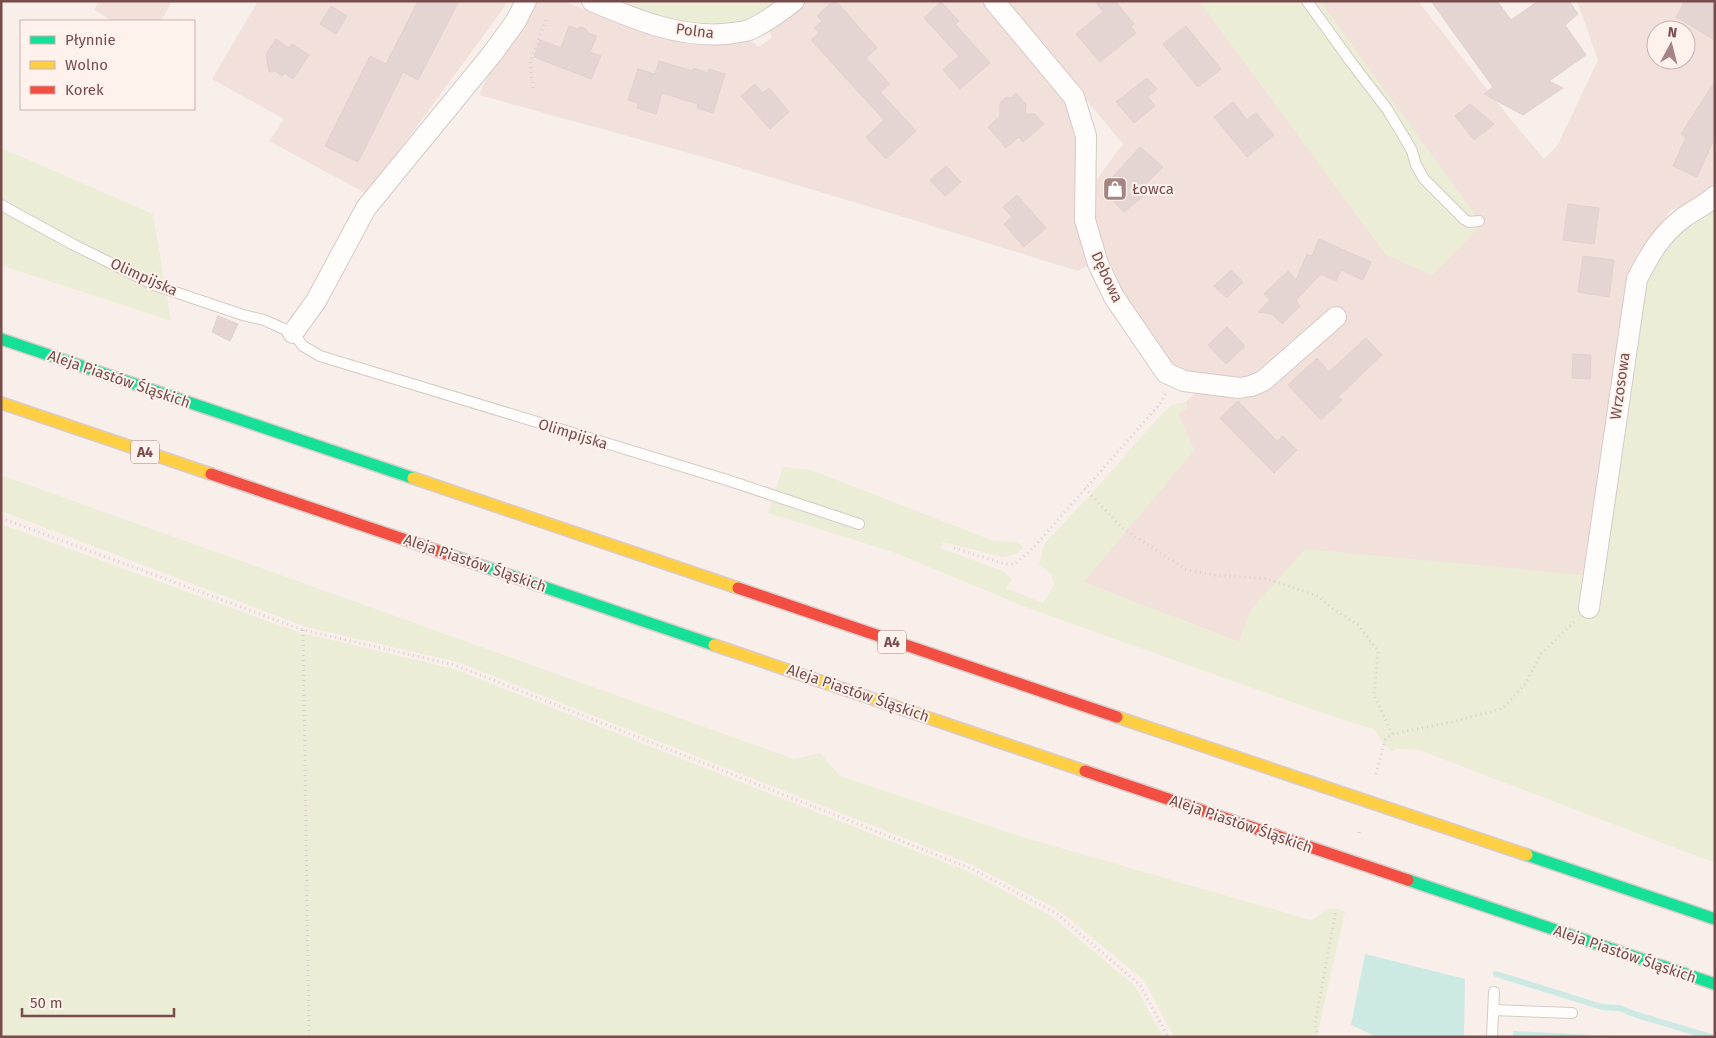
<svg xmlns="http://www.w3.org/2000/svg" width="1716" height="1038" font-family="'Fira Sans',sans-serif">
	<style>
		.residential { fill: #f2e0da; fill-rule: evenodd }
		.green { fill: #ebedd6 }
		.water { fill: #cde9e3 }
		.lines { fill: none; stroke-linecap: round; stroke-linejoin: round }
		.stream { stroke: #cde9e3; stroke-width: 6 }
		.building { fill: #e4d5d3; stroke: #e1d0cd }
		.lane-casing { stroke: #d6cac8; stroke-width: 12 }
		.street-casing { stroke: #d6cac8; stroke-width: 22 }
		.fast-casing { stroke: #d9cbc9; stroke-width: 14 }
		.slow-casing { stroke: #d9cbc9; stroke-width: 14 }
		.jam-casing { stroke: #d9cbc9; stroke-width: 14 }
		.path { stroke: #dacfce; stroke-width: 3; stroke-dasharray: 1 4; stroke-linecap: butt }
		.lane { stroke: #fefdfc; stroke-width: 10 }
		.street { stroke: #fefdfc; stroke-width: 20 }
		.fast { stroke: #16e098; stroke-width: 11 }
		.slow { stroke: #ffcf43; stroke-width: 11 }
		.jam { stroke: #f24e42; stroke-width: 11 }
		.labels { text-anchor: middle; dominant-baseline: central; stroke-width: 4; stroke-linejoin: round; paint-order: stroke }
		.shield { fill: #fff2ed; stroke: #a07e7b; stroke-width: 1 }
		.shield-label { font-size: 14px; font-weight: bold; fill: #774c4a }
		.street-label { font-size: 15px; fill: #774c4a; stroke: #fff2ed }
		.poi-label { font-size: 15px; fill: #774c4a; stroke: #fff2ed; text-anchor: start }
	</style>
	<rect width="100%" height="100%" fill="#f8efeb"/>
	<!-- residential -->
	<path class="residential" d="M99 1H172L161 21H113L94 10Z
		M258 1H507L503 9 367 194 269 141 284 119 212 79Z
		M537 1 565 2 659 37 709 44 753 42 759 47 772 37 770 33 772 28 806 1H984L1048 76 1067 107 1077 134 1092 263 1078 271 897 215 714 160 479 95 493 65Z
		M1004 1H1418L1508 116 1544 159 1557 146 1598 60 1577 1H1715V182L1707 192 1692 203 1671 210 1638 253 1627 276 1585 575 1251 609 1239 642 1083 582 1194 450 1178 413 1187 408 1186 402 1200 388 1234 394 1332 308 1269 363 1240 382 1187 374 1172 366 1123 301 1096 236 1091 187 1123 144ZM1656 30H1686V60H1656Z"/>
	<!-- green -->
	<path class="green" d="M608 1H780L745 24 700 26 660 19Z
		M1199 1H1320L1482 224 1432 275 1386 255Z
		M1 148 153 214 171 321 1 265Z
		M1715 206V863L1419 750 1397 749 1392 751 1385 746 1374 729 1331 716 1028 608 893 552 768 513 783 467 811 470 994 541 1017 542 1023 547 1017 554 1002 557 943 542 940 548 1003 571 1012 579 1006 588 1043 603 1054 585 1052 575 1039 564 1044 544 1092 493 1158 418 1172 405 1186 402 1187 408 1178 413 1194 450 1084 582 1239 642 1251 609 1305 549 1584 575 1608 408 1624 407 1640 290 1661 246Z
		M1 475 794 759 820 753 840 776 1022 837 1311 920C1327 912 1325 903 1345 912L1318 1032 1319 1037H1174L1144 980 1057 909 970 864 457 662 306 627 1 511Z
		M1 524 298 632 454 669 969 872 1051 916 1135 986 1163 1037H1Z"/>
	<!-- water -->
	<path class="water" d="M1365 954 1465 979 1464 1037H1377L1351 1025Z
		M1513 1031 1612 1036V1037H1513Z"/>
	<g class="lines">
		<!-- stream -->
		<path class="stream" d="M1496 974 1602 1007 1619 1008 1637 1015 1711 1037"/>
	</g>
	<!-- building -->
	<path class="building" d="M418 1H459L418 80 403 72 358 162 325 146 370 56 386 64Z
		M833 1H836L877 48 866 58 890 84 880 92 916 131 886 159 866 137 884 120 811 40 819 33 814 28 822 21 817 16Z
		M1095 1H1115L1134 24 1131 27 1136 33 1100 62 1076 34 1103 12Z
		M1431 1H1497L1511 20 1538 1H1569L1578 14 1565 25 1586 55 1549 81 1563 88 1523 115 1484 94 1493 87Z
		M1685 1H1715V40L1676 17Z
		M941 2 959 21 955 24 990 63 960 89 943 70 959 56 924 18Z
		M331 6 347 16 336 34 320 24Z
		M569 26 577 29 581 27 586 29 588 33 597 36 590 52 601 56 591 79 534 57 540 40 561 48Z
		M1186 26 1221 69 1198 87 1163 44Z
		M276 39 289 48 292 44 309 55 293 79 284 73 282 76 275 71 269 72 266 54Z
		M659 61 693 71 694 68 708 73 709 69 725 74 713 113 697 108 698 104 662 93 656 114 637 108 638 103 628 100 638 69 655 74Z
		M1147 78 1157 89 1148 97 1155 106 1134 123 1116 102Z
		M1715 81V137L1697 177 1673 166 1686 137 1681 134Z
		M755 84 763 93 769 88 789 112 770 129 741 96Z
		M1016 93 1026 104 1025 114H1035L1044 124 1023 142 1018 137 1006 148 988 127 1000 116V103L1006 97 1011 98Z
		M1233 102 1247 120 1256 113 1274 135 1247 157 1214 117Z
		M1470 104 1494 124 1474 140 1455 116Z
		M1140 147 1163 167 1138 191 1143 196 1124 212 1107 195V183Z
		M946 166 961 182 945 196 930 180Z
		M1017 195 1046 228 1024 247 1004 224 1012 217 1003 207Z
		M1568 204 1599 208 1594 244 1563 240Z
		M1319 239 1371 262 1363 280 1341 270 1336 281 1321 274 1296 300 1300 306 1282 324 1272 314 1258 312 1270 300 1264 294 1288 271 1296 280 1307 254 1312 256Z
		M1583 256 1614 260 1609 297 1578 292Z
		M1231 270 1243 282 1227 298 1214 286Z
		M218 316 238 324 230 341 212 332Z
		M1227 327 1245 346 1226 364 1208 345Z
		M1366 338 1382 355 1338 397 1342 400 1321 420 1288 385 1317 358 1329 372Z
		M1573 354 1591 355 1590 379 1572 378Z
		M1238 401 1277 441 1283 436 1297 450 1274 473 1220 418Z"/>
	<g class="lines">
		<defs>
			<path id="lane" d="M1307 1 1351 62 1387 109 1404 137 1412 151 1416 165 1424 179 1464 219 1469 222 1479 221
				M1 205 74 245 157 286 243 315 264 320 293 333 303 346 320 356 727 480 859 524
				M1493 1010 1572 1013
				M1492 1037 1494 992"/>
			<path id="street" d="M592 1C636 20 684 40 733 33 738 32 744 32 749 30 765 23 780 12 794 1
				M994 1 1074 97 1086 136 1085 220 1098 264 1114 297 1166 373 1184 381 1239 388 1251 386 1263 381 1336 317
				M293 333 316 301 366 208 492 54 516 21 526 1
				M1589 608 1637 279C1649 256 1661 234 1683 218 1693 210 1705 206 1715 196"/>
			<path id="fast" d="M1 339 413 478
				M447 554 714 645
				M1527 855 1715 919
				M1408 880 1715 984"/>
			<path id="slow" d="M1 403 211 474
				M413 478 738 588
				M714 645 1085 771
				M1117 717 1527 855"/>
			<path id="jam" d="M211 474 447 554
				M738 588 1117 717
				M1085 771 1408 880"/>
		</defs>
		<!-- lane casing -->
		<use href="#lane" class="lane-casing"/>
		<!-- street casing -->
		<use href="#street" class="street-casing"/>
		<!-- fast casing -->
		<use href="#fast" class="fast-casing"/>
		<!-- slow casing -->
		<use href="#slow" class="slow-casing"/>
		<!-- jam casing -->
		<use href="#jam" class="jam-casing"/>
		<!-- path -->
		<path class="path" d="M533 88 530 62 546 20
			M1085 488 1122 528 1187 570 1215 575 1268 579 1318 596 1332 608 1358 625 1378 651 1374 695 1392 734
			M1 518 303 630 455 665 972 869 1056 913 1140 985 1168 1037
			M954 548 1005 564H1015L1033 548 1159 405 1166 393
			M303 630 309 1037
			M1376 774 1385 740 1392 734 1456 721 1503 708 1525 684 1541 654 1576 620
			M1359 833V830
			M1318 1037 1315 1024 1336 910"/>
		<!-- lane -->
		<use href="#lane" class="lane"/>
		<!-- street -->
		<use href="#street" class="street"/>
		<!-- fast -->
		<use href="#fast" class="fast"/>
		<!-- slow -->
		<use href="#slow" class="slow"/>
		<!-- jam -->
		<use href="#jam" class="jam"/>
	</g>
	<!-- icons -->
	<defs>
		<symbol id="shop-square" viewBox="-11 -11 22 22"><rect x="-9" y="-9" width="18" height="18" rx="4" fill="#a48582" stroke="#fff2ed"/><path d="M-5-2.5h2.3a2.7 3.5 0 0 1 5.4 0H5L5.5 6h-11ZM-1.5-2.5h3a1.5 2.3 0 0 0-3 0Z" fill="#fff"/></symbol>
	</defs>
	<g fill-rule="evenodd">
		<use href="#shop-square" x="1101" y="175" width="28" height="28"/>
	</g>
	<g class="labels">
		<!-- shield labels -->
		<g class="shield">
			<rect x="131" y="440.5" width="28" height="23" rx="4"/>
			<rect x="878" y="630.5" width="28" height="23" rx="4"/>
		</g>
		<g class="shield-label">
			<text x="145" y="452">A4</text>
			<text x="892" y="642">A4</text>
		</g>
		<!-- street labels -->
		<g class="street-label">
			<text transform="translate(695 31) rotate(7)">Polna</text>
			<text transform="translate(144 277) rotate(24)">Olimpijska</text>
			<text transform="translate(1107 277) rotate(65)">Dębowa</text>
			<text transform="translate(119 379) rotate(19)">Aleja Piastów Śląskich</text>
			<text transform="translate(1620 386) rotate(-82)">Wrzosowa</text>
			<text transform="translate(573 434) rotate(17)">Olimpijska</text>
			<text transform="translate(475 563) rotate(19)">Aleja Piastów Śląskich</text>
			<text transform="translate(858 693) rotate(19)">Aleja Piastów Śląskich</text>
			<text transform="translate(1241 824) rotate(19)">Aleja Piastów Śląskich</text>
			<text transform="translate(1625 954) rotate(19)">Aleja Piastów Śląskich</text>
		</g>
		<!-- poi labels -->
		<g class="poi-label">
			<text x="1132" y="189">Łowca</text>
		</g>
	</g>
	<!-- border -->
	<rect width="1716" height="1038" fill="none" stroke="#774c4a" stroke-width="5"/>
	<!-- legend -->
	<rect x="20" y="20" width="175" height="90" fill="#fff2ed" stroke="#c9b0ac"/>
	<rect x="30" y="36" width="25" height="8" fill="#16e098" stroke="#c9b0ac"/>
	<text x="65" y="45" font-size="15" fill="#774c4a">Płynnie</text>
	<rect x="30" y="61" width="25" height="8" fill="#ffcf43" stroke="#c9b0ac"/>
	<text x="65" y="70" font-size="15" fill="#774c4a">Wolno</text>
	<rect x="30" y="86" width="25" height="8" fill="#f24e42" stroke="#c9b0ac"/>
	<text x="65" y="95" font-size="15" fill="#774c4a">Korek</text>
	<!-- north arrow -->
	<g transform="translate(1671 45) rotate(7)"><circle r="24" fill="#fff2ed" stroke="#c9b0ac"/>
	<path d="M0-4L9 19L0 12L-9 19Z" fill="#a48582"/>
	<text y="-8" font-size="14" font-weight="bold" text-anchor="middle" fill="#774c4a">N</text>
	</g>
	<!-- scale -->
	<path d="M22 1008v8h152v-8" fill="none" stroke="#774c4a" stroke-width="2.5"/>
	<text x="30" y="1008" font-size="15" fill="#774c4a" stroke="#fff2ed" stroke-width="4" paint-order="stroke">50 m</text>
</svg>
